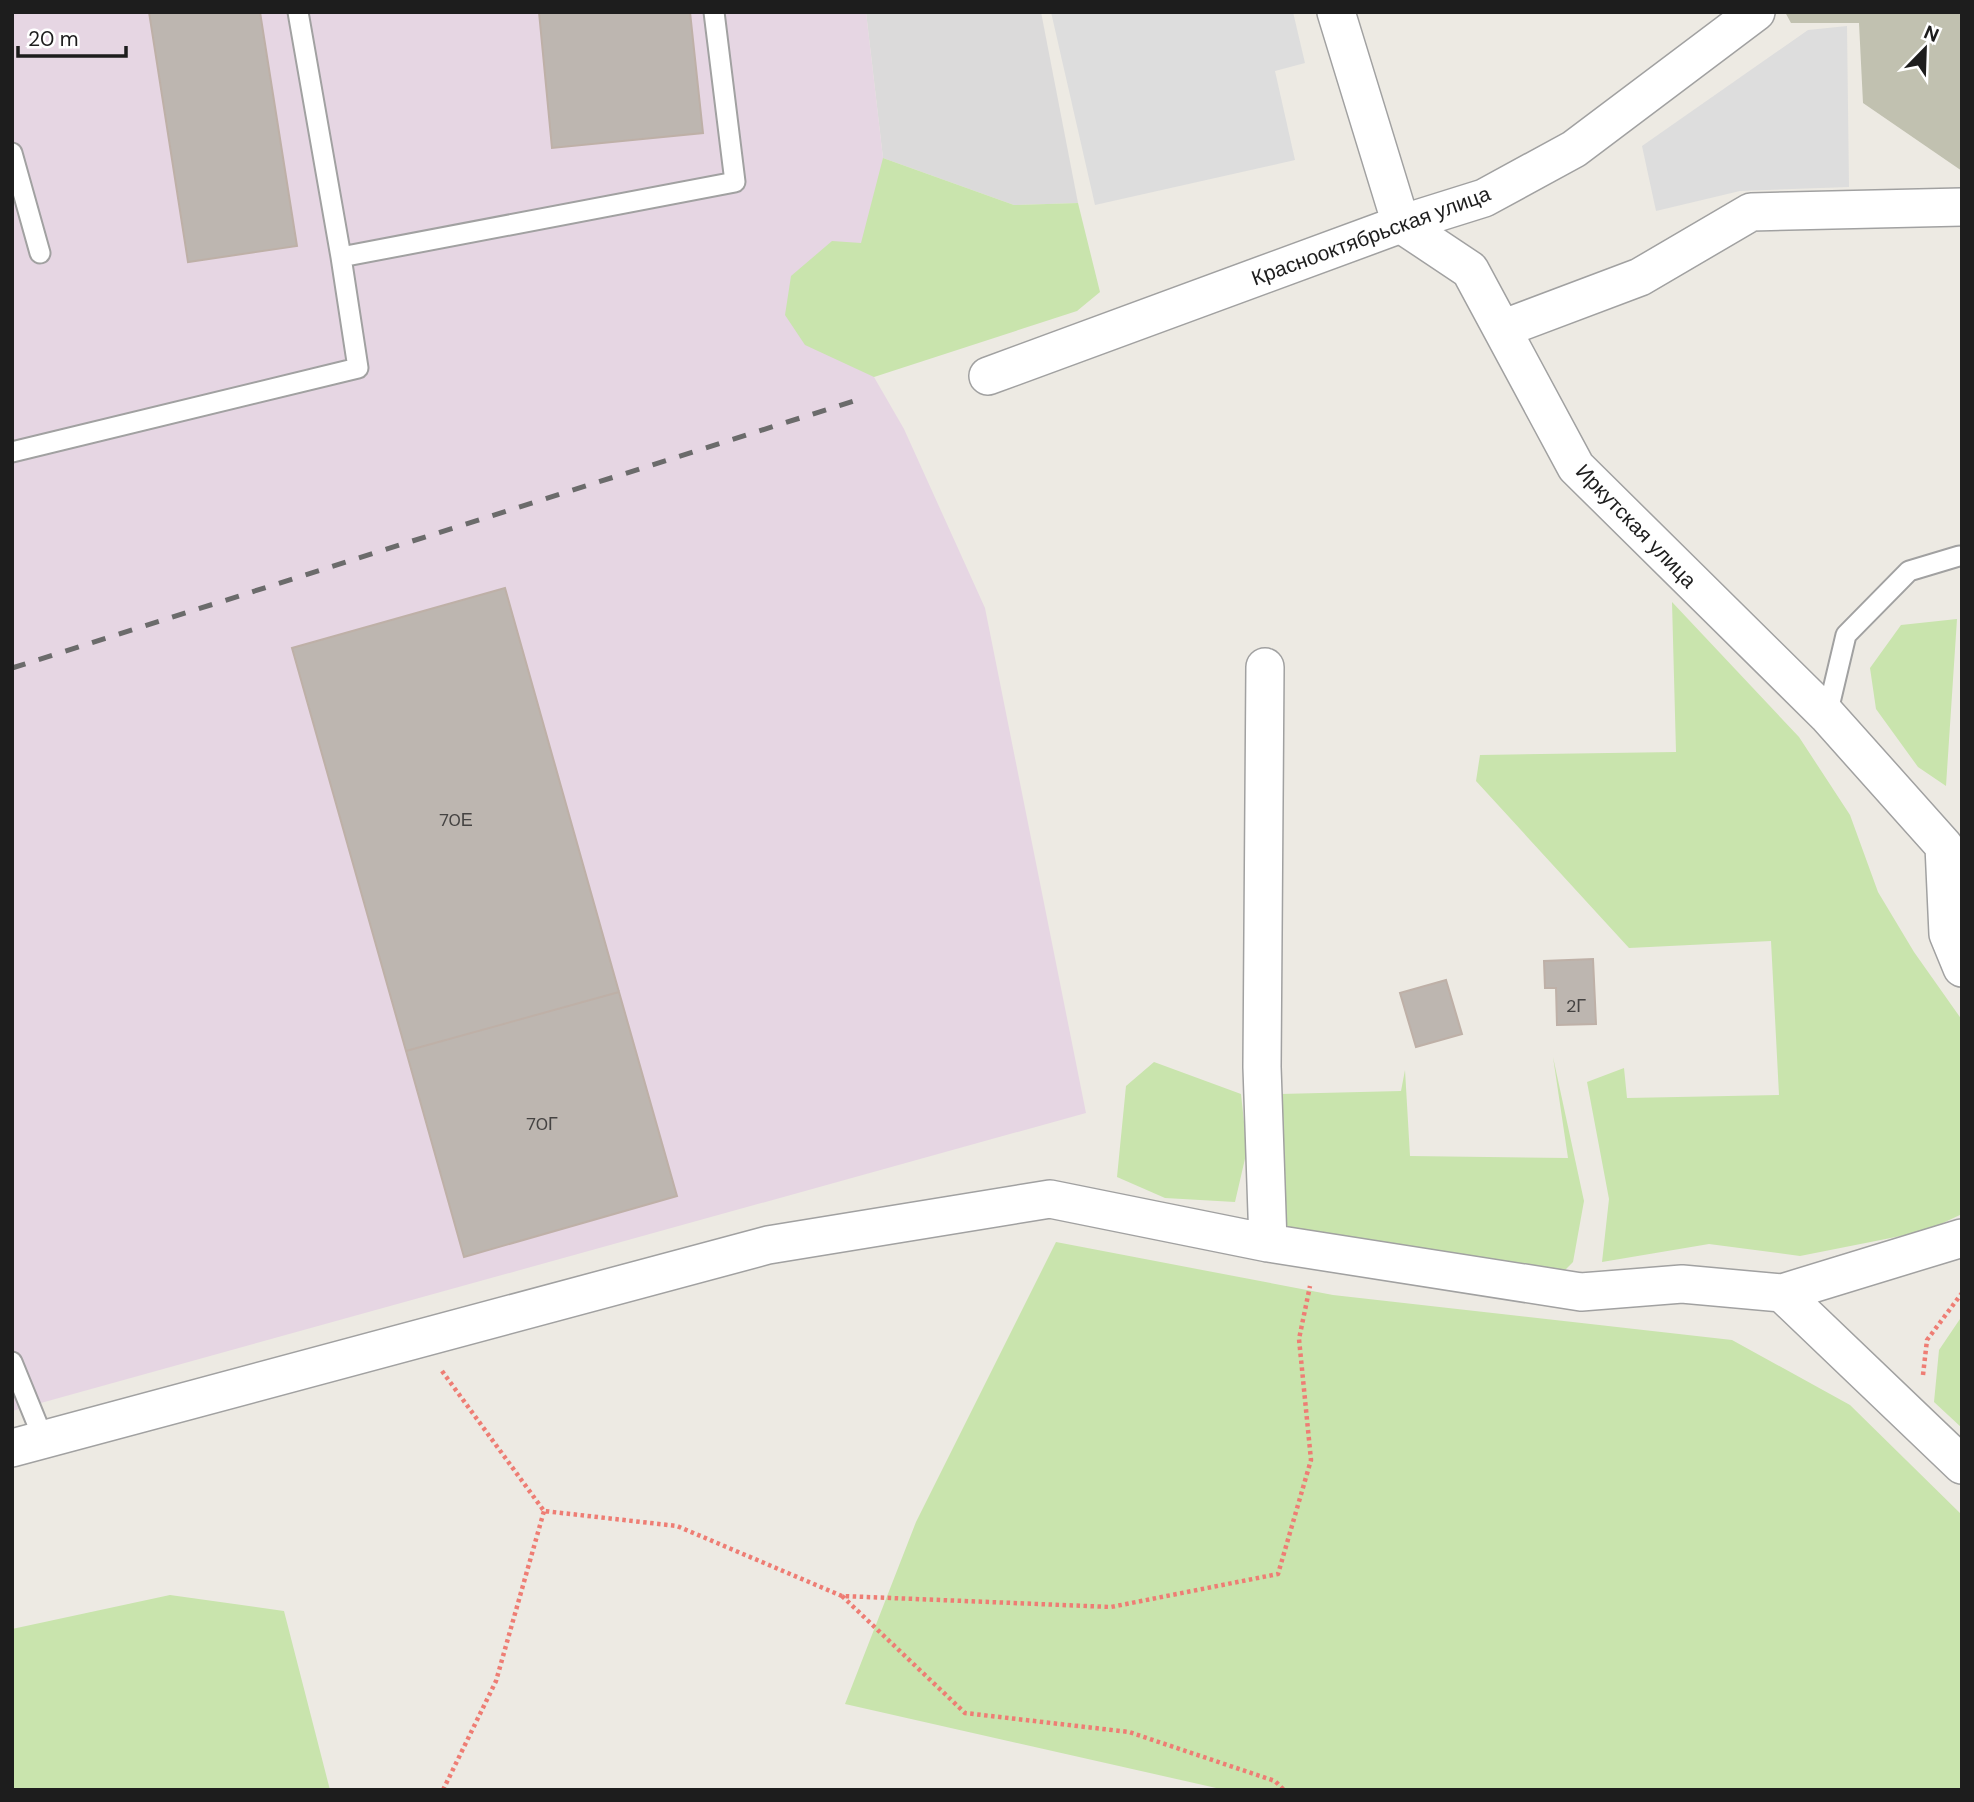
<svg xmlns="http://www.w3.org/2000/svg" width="1974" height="1802" font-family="'DM Sans',sans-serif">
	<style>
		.residential { fill: #dbdada }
		.industrial { fill: #e6d6e3 }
		.construction { fill: #c1c1b0 }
		.grass { fill: #c9e4ad }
		.parking { fill: #ddd }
		.building { fill: #bdb6b0; stroke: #beb0a7; stroke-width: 2 }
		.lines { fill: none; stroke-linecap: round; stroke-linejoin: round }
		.lane-casing { stroke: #a1a1a1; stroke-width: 23 }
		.street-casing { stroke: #a1a1a1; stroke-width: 40 }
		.path { stroke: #ee7d74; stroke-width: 4.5; stroke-dasharray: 3.5 3.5; stroke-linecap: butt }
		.lane { stroke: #fff; stroke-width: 19 }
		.street { stroke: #fff; stroke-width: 37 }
		.rail { stroke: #6b6b6b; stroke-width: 5; stroke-dasharray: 14 14; stroke-linecap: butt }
		.labels { text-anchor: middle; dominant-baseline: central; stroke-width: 5; stroke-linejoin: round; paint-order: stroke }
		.number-label { font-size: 18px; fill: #454342 }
		.street-label { font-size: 21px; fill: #1d1d1d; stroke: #fff }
	</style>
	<rect width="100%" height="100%" fill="#edeae3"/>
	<!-- residential -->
	<path class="residential" d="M866 12H1041L1078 203 1014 205 883 158Z"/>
	<!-- industrial -->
	<path class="industrial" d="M12 12H866L883 158 874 377 904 429 985 608 1086 1113 12 1411Z"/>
	<!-- construction -->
	<path class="construction" d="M1785 12H1962V171L1863 103 1859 23H1791Z"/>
	<!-- grass -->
	<path class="grass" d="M883 158 1014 205 1078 203 1100 292 1077 311 874 377 805 345 785 315 791 276 832 241 861 243Z
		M1672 602 1799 737 1850 815 1878 892 1914 952 1962 1020V1214L1926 1231 1800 1256 1709 1244 1602 1262 1609 1199 1587 1082 1624 1068 1627 1098 1779 1095 1771 941 1629 948 1476 781 1480 755 1676 752Z
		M1957 619 1946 786 1918 767 1876 709 1870 668 1901 625Z
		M1553 1057 1584 1201 1573 1262 1560 1275 1339 1243 1284 1226 1280 1094 1401 1091 1405 1070 1410 1156 1568 1158Z
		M1154 1062 1241 1094 1247 1150 1235 1202 1165 1198 1117 1177 1126 1086Z
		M1056 1242 1333 1295 1732 1340 1850 1405 1962 1515V1790H1225L845 1704 916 1522Z
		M1962 1316V1428L1934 1402 1939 1350Z
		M170 1595 284 1611 330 1790H12V1629Z"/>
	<!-- parking -->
	<path class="parking" d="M1051 12H1293L1305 63 1275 71 1295 160 1095 205Z
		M1847 26 1849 187 1740 191 1656 211 1642 146 1808 30Z"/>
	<!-- building -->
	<path class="building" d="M149 12H260L297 246 188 262Z
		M539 12H690L703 133 552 148Z
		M505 588 619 992 406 1051 292 648Z
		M1593 959 1596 1024 1557 1025 1556 988H1545L1544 961Z
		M1446 980 1462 1034 1416 1047 1400 993Z
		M619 992 677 1196 464 1257 406 1051Z"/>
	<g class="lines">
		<defs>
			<path id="lane" d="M298 12 341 257 735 182 714 12
				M12 153 40 253
				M12 452 358 368 341 257
				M1827 715 1846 635 1909 571 1959 556
				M12 1362 43 1438"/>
			<path id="street" d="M1336 12 1401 224 1470 270 1576 467 1827 715 1944 846 1948 934 1962 968
				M1502 329 1640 277 1751 212 1962 207
				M988 376 1401 224 1484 198 1574 149 1756 12
				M1265 667 1262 1067 1268 1243
				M1782 1293 1962 1465
				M12 1448 768 1245 1050 1199 1268 1243 1581 1292 1682 1284 1782 1293 1962 1238"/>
		</defs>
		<!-- lane casing -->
		<use href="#lane" class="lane-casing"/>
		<!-- street casing -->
		<use href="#street" class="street-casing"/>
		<!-- path -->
		<path class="path" d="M442 1371 544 1511 677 1526 842 1596 1111 1607 1278 1574 1311 1460 1299 1339 1310 1286
			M1923 1375 1927 1340 1962 1293
			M842 1596 965 1713 1129 1732 1275 1781 1284 1790
			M443 1790 496 1681 544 1511"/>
		<!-- lane -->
		<use href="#lane" class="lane"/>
		<!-- street -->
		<use href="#street" class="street"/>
		<!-- rail -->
		<path class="rail" d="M12 668 860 399"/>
	</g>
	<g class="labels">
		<!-- number labels -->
		<g class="number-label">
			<text x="456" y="820">70Е</text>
			<text x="1576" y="1006">2Г</text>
			<text x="542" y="1124">70Г</text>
		</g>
		<!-- street labels -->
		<g class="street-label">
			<text transform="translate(1371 236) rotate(-20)">Краснооктябрьская улица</text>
			<text transform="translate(1636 526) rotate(46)">Иркутская улица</text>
		</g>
	</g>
	<!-- border -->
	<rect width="1974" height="1802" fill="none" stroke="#1d1d1d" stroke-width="28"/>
	<!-- north arrow -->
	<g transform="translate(1925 49) rotate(23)" stroke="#ffffff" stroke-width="5" paint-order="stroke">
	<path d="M0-5L12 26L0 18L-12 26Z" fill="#1d1d1d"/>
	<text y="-10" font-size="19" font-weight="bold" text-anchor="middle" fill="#1d1d1d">N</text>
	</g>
	<!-- scale -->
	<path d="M18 46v10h108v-10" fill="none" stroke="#1d1d1d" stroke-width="3.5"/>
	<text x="28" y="46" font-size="21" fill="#1d1d1d" stroke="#ffffff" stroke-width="5" paint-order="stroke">20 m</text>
</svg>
